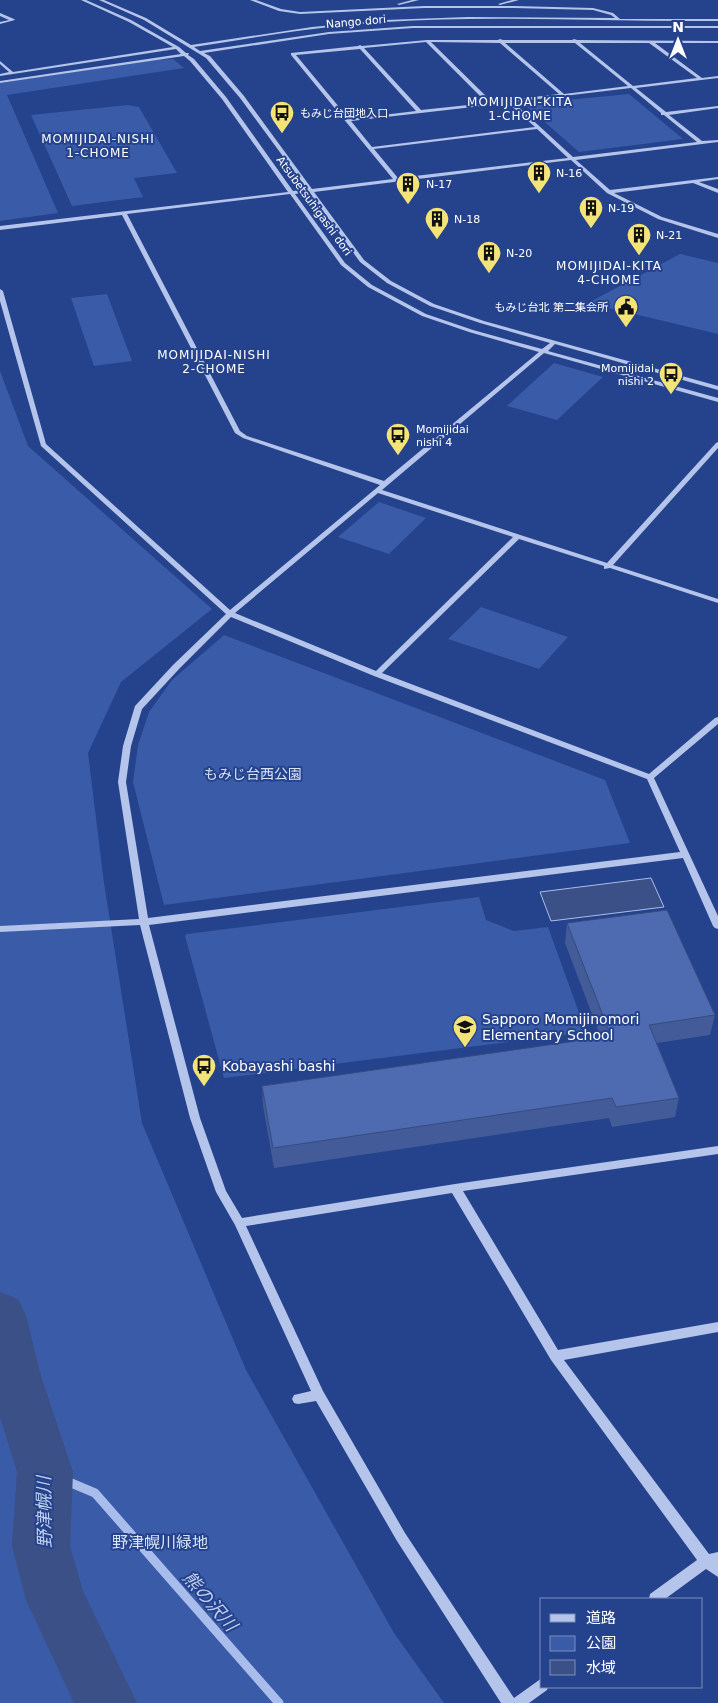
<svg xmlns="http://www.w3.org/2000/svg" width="718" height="1703" font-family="'DejaVu Sans','Noto Sans JP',sans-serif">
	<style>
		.green { fill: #3a5ba8 }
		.water { fill: #3b5087; stroke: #a8bdeb }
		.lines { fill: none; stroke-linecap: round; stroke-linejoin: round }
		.stream { stroke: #a8bdeb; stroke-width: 9 }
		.river { fill: #3b5087; fill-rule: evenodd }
		.minor { fill: #b4c4ea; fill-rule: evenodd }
		.wall { fill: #435c99 }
		.building { fill: #4e6bb2; stroke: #374b7d }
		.labels { text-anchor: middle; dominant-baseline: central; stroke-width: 4; stroke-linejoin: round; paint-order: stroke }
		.far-street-label { font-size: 11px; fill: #fff; stroke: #25428c }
		.far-poi-label { font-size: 11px; fill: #fff; stroke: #25428c; text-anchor: start }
		.far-neighbourhood-label { font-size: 12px; letter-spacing: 1px; fill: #fff; stroke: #25428c }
		.park-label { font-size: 14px; fill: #d8e2f8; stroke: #25428c }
		.poi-label { font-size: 14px; fill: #fff; stroke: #25428c; text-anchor: start }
		.near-park-label { font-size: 16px; fill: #d8e2f8; stroke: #25428c }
		.near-water-label { font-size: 18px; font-style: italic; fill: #c0cff1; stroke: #25428c }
	</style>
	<rect width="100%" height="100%" fill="#25428c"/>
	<!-- green -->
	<path class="green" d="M173 59 184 68 7 95 58 213 0 221V83L149 60Z
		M629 94 683 139 579 152 524 104Z
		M128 105 139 107 177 173 134 178 143 197 72 206 31 115Z
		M680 254 718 263V334L588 303Z
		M107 294 132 361 94 366 71 298Z
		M554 363 603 377 557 420 507 406Z
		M0 371 28 446 212 609 121 682 88 753 104 883 142 1123 246 1370 394 1633 444 1703H0Z
		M379 502 426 518 389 554 338 537Z
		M481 607 568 637 539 669 448 639Z
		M224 635 605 780 630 843 164 905 133 782 138 745 149 712 172 680Z
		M479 897 486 920 514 931 548 927 586 1032 224 1078 185 936 187 934Z"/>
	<!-- water -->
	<path class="water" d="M651 878 664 907 551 921 540 892Z"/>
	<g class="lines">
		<!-- stream -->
		<path class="stream" d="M45 1472 95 1493 279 1703"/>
		<!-- river -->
		<path class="river" d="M0 1292 18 1299 26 1315 41 1376 73 1472 70 1546 83 1591 137 1703H74L26 1600 12 1546 17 1472 0 1417Z"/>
		<!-- minor -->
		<path class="minor" d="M81 0H86L131 20 179 47 186 53H189L188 55 194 59 226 97 293 191 307 189 240 98 206 58 144 20 99 0H104L146 18 191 45 312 27 385 20 468 17 615 18 611 15 593 10 514 8H424L300 14 279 11 250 0H256L281 9 300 12 424 6H514L593 8 613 13 620 19H718V21C607 22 496 15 385 22 321 26 257 37 194 47L200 51 329 32 413 26H718V28H413L329 34 204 53 210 56 244 96 312 189 393 179 291 55V53L358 46 360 45 362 46 427 40H498L500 39 503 40H572L574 39 577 40 718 41V43H655L702 78 718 76V78L636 88 666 112 718 106V108L669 115 702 141 718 140V142L576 160 610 190 718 177V179L699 182 718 189V193L693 183 614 193 662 217 718 234V238L658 219 607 193 571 160 314 192 364 260 391 281 434 304 484 321 718 386V390L555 344 548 351 718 398V402L544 353 382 490 607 563 716 443 718 442V448L613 565 718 599V603L610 568 604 569V566L519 539 382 673 649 774 715 718 718 717V724L654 778 718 916V929L715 928 713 926 683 858 149 925 200 1118 226 1191 242 1218 455 1184 718 1146V1154L463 1191 558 1350 718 1322V1332L564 1360 709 1554 718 1552V1577L706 1569 665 1599H649L650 1594 697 1560 551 1360 452 1193 246 1226 323 1391 405 1533 514 1698 542 1678V1687H548L547 1690 529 1703H501L397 1541 316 1401 298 1404 294 1403 292 1399 294 1395 311 1391 235 1225 216 1192 190 1118 140 925 0 932V926L139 919 118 782 123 746 135 706 173 665 226 614 41 446 0 301V289L3 291 46 444 230 610 380 485 243 438 235 433 122 215 0 230V226L288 192 222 99 190 61 184 56 0 83V81L181 54 176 49 0 76V74L9 72 0 64V61L13 72 173 47 129 22ZM426 42 487 103 421 110 364 48ZM431 42 500 43 559 94 492 102ZM505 43H575L628 86 564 94ZM580 43H649L697 78 633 86ZM360 49 416 111 349 119 296 55ZM631 88 661 113V115H664L697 142 573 157 513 102ZM508 103 535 127 372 147 351 121ZM537 129 568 158 398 178 374 149ZM309 192 360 262 387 283 430 306 480 323 550 343 542 349 473 330 426 314 372 285 345 263 295 194ZM290 194 341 265 368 287 422 316 469 332 539 352 384 481 247 436 240 431 127 214ZM378 493 513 537 376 671 235 613ZM231 617 374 676 647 779 680 852 148 918 126 782 131 746 142 709 179 669Z
			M412 0H419L399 5 397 4Z
			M512 0H519L500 5 498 4Z
			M0 13 14 19 15 20 0 24V22L9 20 0 16Z"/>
	</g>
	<!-- wall -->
	<path class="wall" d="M567 923 715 1015 710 1035 657 1043 679 1098 675 1117 612 1127 609 1118 274 1168 263 1106 262 1086 601 1038 565 943Z"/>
	<!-- building -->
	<path class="building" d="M667 910 715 1015 649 1025 679 1098 616 1107 612 1098 273 1148 262 1086 611 1036 567 923Z"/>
	<!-- icons -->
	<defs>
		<symbol id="bus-pin" viewBox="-11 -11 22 30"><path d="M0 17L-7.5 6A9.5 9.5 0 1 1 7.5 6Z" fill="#f4e478" stroke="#25428c"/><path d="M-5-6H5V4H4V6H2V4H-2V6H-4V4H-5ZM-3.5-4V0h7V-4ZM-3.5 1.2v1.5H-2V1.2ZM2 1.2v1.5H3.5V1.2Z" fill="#111"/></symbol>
		<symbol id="building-pin" viewBox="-11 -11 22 30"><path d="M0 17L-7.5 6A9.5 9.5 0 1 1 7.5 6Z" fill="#f4e478" stroke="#25428c"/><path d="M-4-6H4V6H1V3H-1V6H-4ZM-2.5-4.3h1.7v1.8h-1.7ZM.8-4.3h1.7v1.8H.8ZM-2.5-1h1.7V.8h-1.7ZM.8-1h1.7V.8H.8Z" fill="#111"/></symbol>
		<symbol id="civic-pin" viewBox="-11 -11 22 30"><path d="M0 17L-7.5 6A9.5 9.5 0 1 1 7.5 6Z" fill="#f4e478" stroke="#25428c"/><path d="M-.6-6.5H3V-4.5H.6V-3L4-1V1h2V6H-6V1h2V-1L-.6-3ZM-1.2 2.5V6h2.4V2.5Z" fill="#111"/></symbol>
		<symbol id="school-pin" viewBox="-11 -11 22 30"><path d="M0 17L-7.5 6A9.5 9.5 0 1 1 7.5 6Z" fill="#f4e478" stroke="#25428c"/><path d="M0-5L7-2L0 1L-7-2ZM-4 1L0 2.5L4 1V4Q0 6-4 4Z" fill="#111"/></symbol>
	</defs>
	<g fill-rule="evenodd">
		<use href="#bus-pin" x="268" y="99" width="28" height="38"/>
		<use href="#building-pin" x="525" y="159" width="28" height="38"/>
		<use href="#building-pin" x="394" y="170" width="28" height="38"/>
		<use href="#building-pin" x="577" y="194" width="28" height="38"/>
		<use href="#building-pin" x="423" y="205" width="28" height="38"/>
		<use href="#building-pin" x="625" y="221" width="28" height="38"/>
		<use href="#building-pin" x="475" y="239" width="28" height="38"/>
		<use href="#civic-pin" x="612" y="293" width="28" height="38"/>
		<use href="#bus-pin" x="657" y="360" width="28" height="38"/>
		<use href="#bus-pin" x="384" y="421" width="28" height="38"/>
		<use href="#school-pin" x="451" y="1013" width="28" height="38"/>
		<use href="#bus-pin" x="190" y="1052" width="28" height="38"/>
	</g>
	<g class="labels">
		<!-- far-street labels -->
		<g class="far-street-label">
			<text transform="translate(356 22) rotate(-5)">Nango dori</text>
			<text transform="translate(314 206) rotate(54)">Atsubetsuhigashi dori</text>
		</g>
		<!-- far-poi labels -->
		<g class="far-poi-label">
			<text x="300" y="113">もみじ台団地入口</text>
			<text x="556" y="173">N-16</text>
			<text x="426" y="184">N-17</text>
			<text x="608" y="208">N-19</text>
			<text x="454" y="219">N-18</text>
			<text x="656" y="235">N-21</text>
			<text x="506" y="253">N-20</text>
			<text x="608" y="307" text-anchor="end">もみじ台北 第二集会所</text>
			<text x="654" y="368" text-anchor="end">Momijidai<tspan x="654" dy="13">nishi 2</tspan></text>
			<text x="416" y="429">Momijidai<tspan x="416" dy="13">nishi 4</tspan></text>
		</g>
		<!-- far-neighbourhood labels -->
		<g class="far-neighbourhood-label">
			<text x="520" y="102">MOMIJIDAI-KITA<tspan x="520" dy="14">1-CHOME</tspan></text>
			<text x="98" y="139">MOMIJIDAI-NISHI<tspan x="98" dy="14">1-CHOME</tspan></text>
			<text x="609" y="266">MOMIJIDAI-KITA<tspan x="609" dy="14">4-CHOME</tspan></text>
			<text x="214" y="355">MOMIJIDAI-NISHI<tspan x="214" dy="14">2-CHOME</tspan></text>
		</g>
		<!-- park labels -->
		<g class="park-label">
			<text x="253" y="774">もみじ台西公園</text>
		</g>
		<!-- poi labels -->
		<g class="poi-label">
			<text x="482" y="1019">Sapporo Momijinomori<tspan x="482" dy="16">Elementary School</tspan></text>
			<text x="222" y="1066">Kobayashi bashi</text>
		</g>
		<!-- near-park labels -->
		<g class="near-park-label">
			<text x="160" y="1542">野津幌川緑地</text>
		</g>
		<!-- near-water labels -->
		<g class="near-water-label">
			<text transform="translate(44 1512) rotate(-91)">野津幌川</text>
			<text transform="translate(210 1601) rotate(49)">熊の沢川</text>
		</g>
	</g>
	<!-- legend -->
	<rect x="540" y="1598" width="162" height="90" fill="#25428c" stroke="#7c8eba"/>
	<rect x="550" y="1614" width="25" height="8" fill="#b4c4ea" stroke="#7c8eba"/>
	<text x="586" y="1623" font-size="15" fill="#ffffff">道路</text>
	<rect x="550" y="1636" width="25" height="15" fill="#3a5ba8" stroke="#7c8eba"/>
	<text x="586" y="1648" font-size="15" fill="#ffffff">公園</text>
	<rect x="550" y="1660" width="25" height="15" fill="#3b5087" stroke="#7c8eba"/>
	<text x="586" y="1673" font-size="15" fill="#ffffff">水域</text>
	<!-- north arrow -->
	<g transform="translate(678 40)" stroke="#25428c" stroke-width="4" paint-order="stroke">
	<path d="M0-4L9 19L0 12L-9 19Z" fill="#ffffff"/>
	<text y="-8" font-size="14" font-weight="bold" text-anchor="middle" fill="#ffffff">N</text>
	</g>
</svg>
